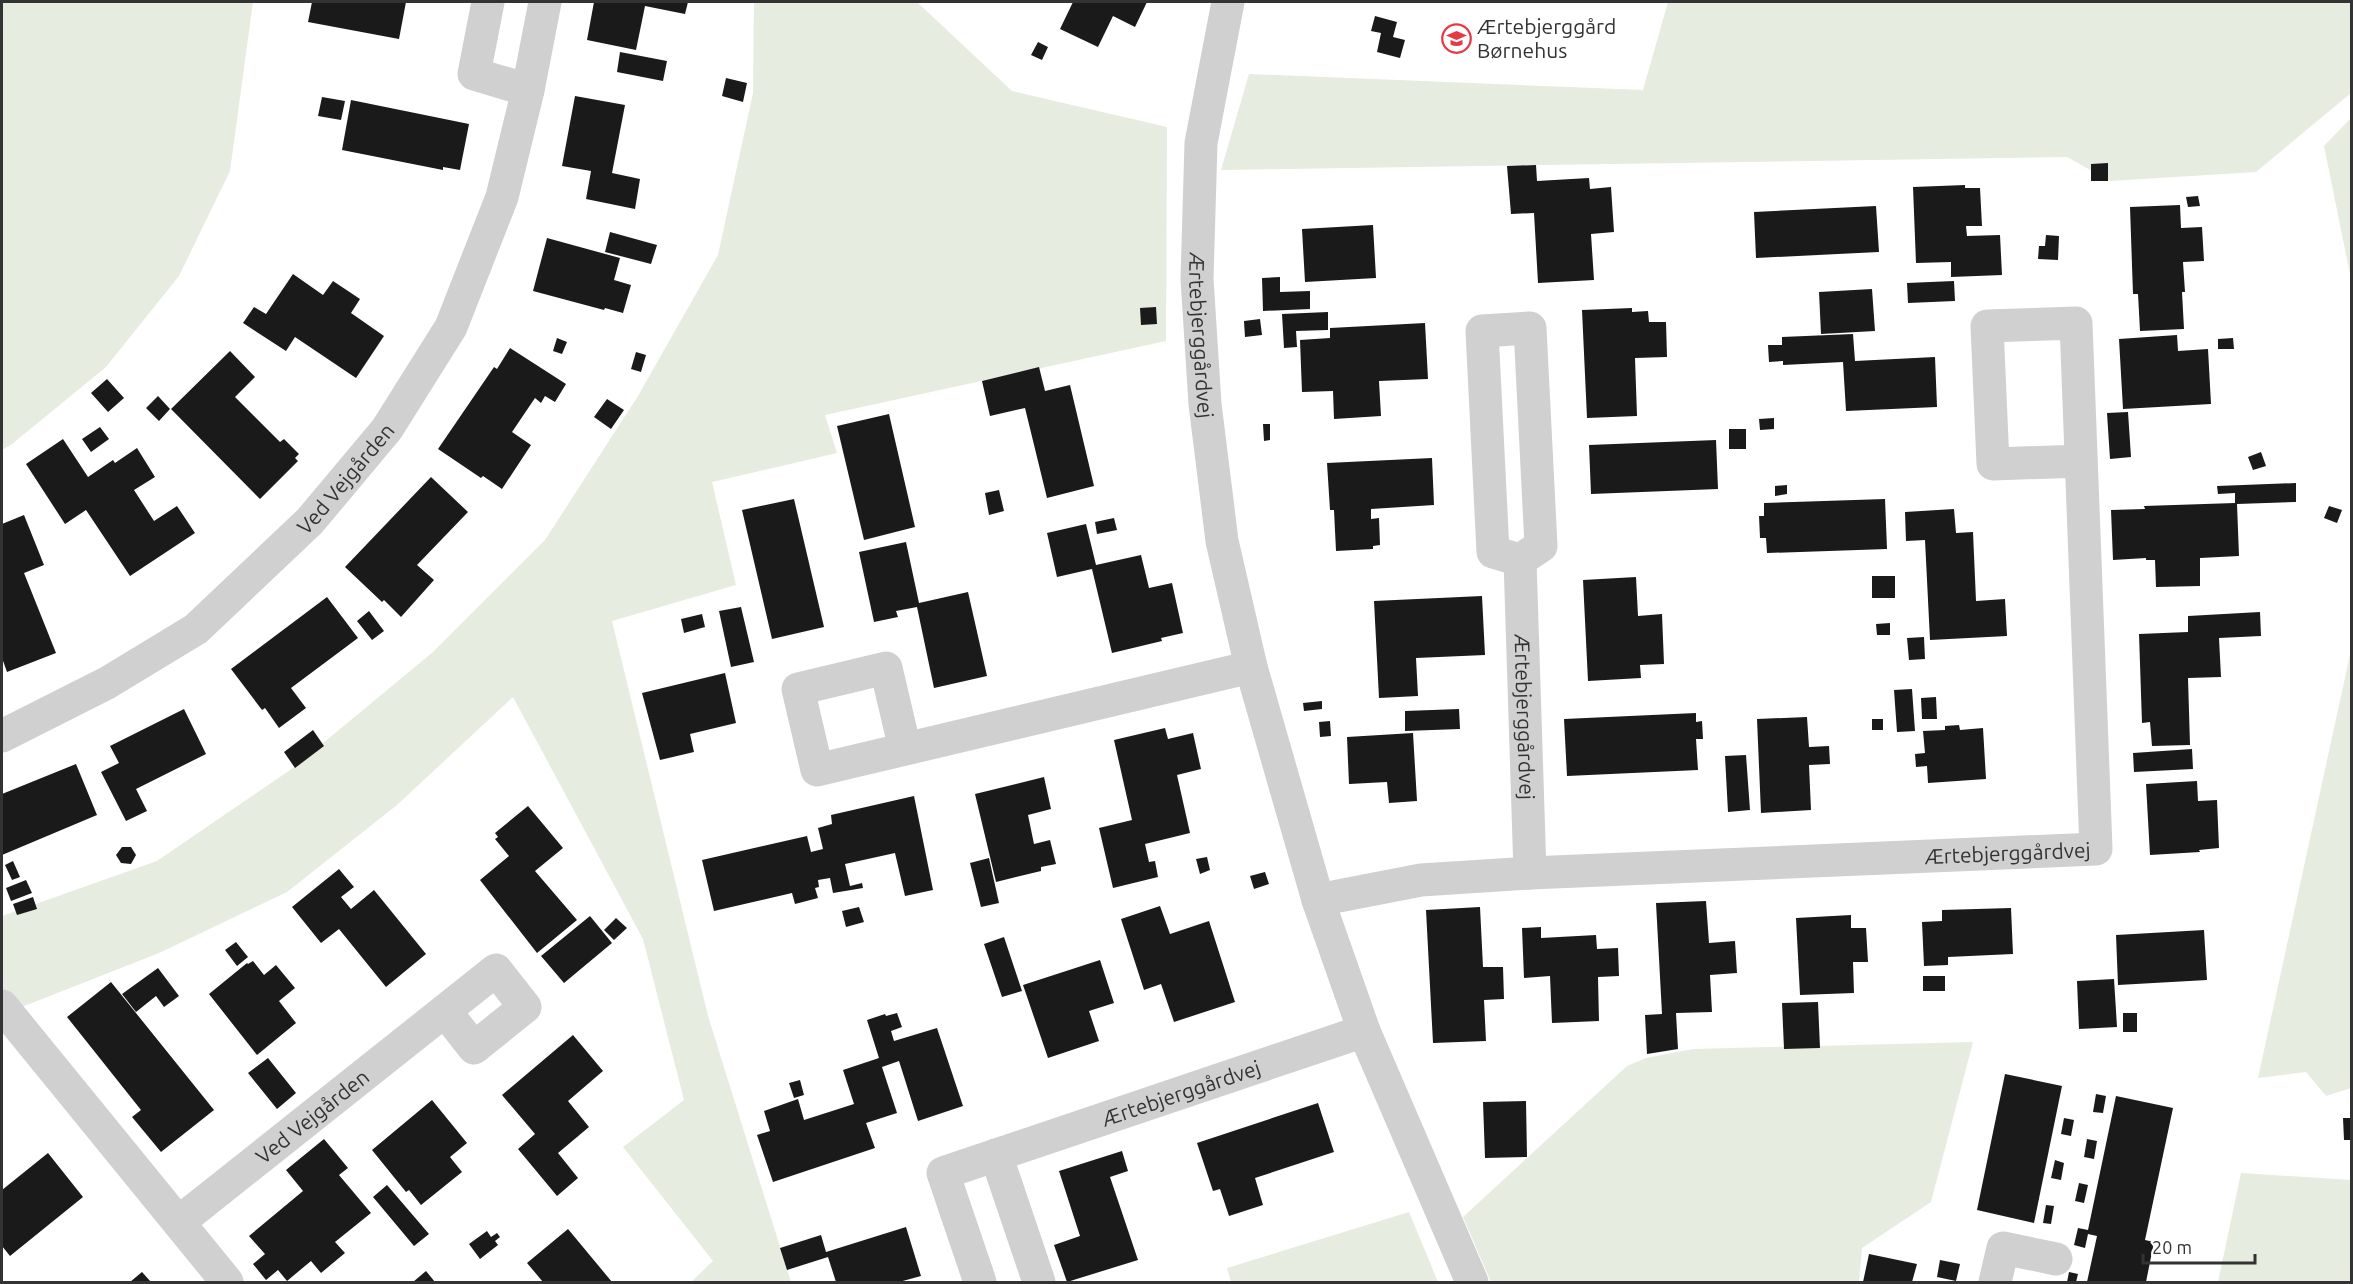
<svg xmlns="http://www.w3.org/2000/svg" width="2353" height="1284" font-family="Ubuntu,sans-serif">
	<style>
		.green { fill: #e6ecdf }
		.building { fill: #1a1a1a }
		.lines { fill: none; stroke-linecap: round; stroke-linejoin: round }
		.minor { stroke: #d0d0d0; stroke-width: 33 }
		.labels { text-anchor: middle; dominant-baseline: central; stroke-width: 6; stroke-linejoin: round; paint-order: stroke }
		.poi-label { font-size: 21px; fill: #333; stroke: #fff; text-anchor: start }
		.street-label { font-size: 21px; fill: #333; stroke: #fff }
	</style>
	<rect width="100%" height="100%" fill="#fff"/>
	<!-- green -->
	<path class="green" d="M2 2H253L230 171 179 276 106 367 12 444 2 450Z
		M754 2H917L1012 91 1167 127 1166 341 825 415 837 453 712 482 736 585 612 621 708 1016 791 1282H691L713 1261 623 1147 684 1100 643 939 513 697 397 805 287 892 159 953 9 1012 2 1001V916L157 861 293 768 433 652 545 540 638 396 718 255 753 93Z
		M1668 2H2351V93L2256 172 2110 181 2067 157 1221 170 1249 74 1643 90Z
		M2351 118V279L2324 146Z
		M2351 650V1088L2326 1096 2306 1072 2258 1078Z
		M1973 1042 1931 1202 1862 1248 1859 1282H1491L1463 1217 1627 1066 1646 1058 1693 1049Z
		M2241 1173 2351 1180V1282H2218Z
		M1409 1212 1438 1282H1231L1227 1268Z"/>
	<!-- building -->
	<path class="building" d="M312 2H406L399 39 308 22Z
		M594 2H688L685 14 645 6 636 50 587 40Z
		M1073 2H1147L1135 27 1113 16 1098 47 1060 29Z
		M1375 16 1397 22 1393 37 1405 40 1400 58 1377 52 1381 33 1371 31Z
		M1038 42 1048 47 1042 60 1031 55Z
		M620 52 667 61 663 81 617 72Z
		M726 78 747 83 743 102 722 96Z
		M575 96 625 105 612 173 640 179 635 209 586 199 591 171 562 166Z
		M322 97 345 101 341 120 318 116Z
		M351 100 469 124 460 170 443 167V170L342 150Z
		M2108 163V181H2091V164Z
		M1536 165 1537 181 1589 178 1590 189 1611 187 1614 232 1591 234 1594 280 1538 283 1534 213 1511 214 1507 166Z
		M1965 185V188H1980L1982 226H1966L1967 236 2000 235 2002 275 1951 277V262L1916 263 1913 187Z
		M2198 196 2200 206 2188 207 2186 197Z
		M2180 205 2181 228 2202 227 2204 261 2183 262 2185 292H2182L2184 329 2140 331 2138 294H2133L2130 207Z
		M1876 206 1879 252 1756 258 1754 212Z
		M1373 225 1376 278 1305 282 1302 229Z
		M610 232 657 245 651 264 605 252Z
		M2046 235 2059 236 2058 260 2038 259 2039 246H2045Z
		M547 238 620 258 614 280 631 285 623 313 605 308 604 310 533 291Z
		M293 274 323 295 333 281 360 299 351 313 384 336 356 378 295 337 286 351 243 323 254 307 266 314Z
		M1280 277V292L1310 291V309L1263 311 1262 278Z
		M1954 281 1955 301 1908 303 1907 283Z
		M1872 289 1875 331 1821 334 1819 292Z
		M1156 307 1157 324 1141 325 1140 308Z
		M1632 308V312L1648 311 1649 322H1666L1667 357 1635 358 1637 416 1587 418 1582 310Z
		M1328 312V330L1296 331 1297 347 1284 348 1282 314Z
		M1260 319 1262 335 1245 337 1244 321Z
		M1425 323 1428 379 1379 381 1381 416 1334 419 1333 391 1302 392 1300 340 1330 338V328Z
		M1853 334 1855 361 1935 357 1937 407 1846 411 1843 362 1783 365V361L1769 362 1768 345H1782V337Z
		M2177 335 2178 351 2208 349 2211 404 2123 409 2119 339Z
		M557 338 567 342 562 354 553 351Z
		M2233 338 2234 349H2218V339Z
		M510 348 566 384 555 402 545 396 541 403 535 398 512 432 531 445 502 489 483 476 481 478 438 449 494 367 497 369Z
		M230 351 255 377 235 397 280 442 284 439 299 454 295 458 298 461 260 499 171 409Z
		M636 352 646 355 641 372 631 369Z
		M1039 367 1045 391 1070 385 1094 486 1047 498 1025 408 990 416 982 381Z
		M107 379 124 398 108 412 91 393Z
		M158 396 170 409 159 421 146 408Z
		M607 399 624 410 611 429 594 417Z
		M2128 412 2131 457 2110 459 2107 413Z
		M889 414 915 527 864 540 837 426Z
		M1774 418V429L1760 430 1759 419Z
		M1263 424H1270V440L1264 441Z
		M100 427 109 439 91 452 82 439Z
		M1729 429H1746V449H1729Z
		M63 439 88 477 113 460 115 463 137 448 155 477 134 490 154 521 177 506 195 533 130 576 86 510 65 524 26 464Z
		M1716 440 1718 489 1591 494 1589 445Z
		M2261 452 2266 466 2253 470 2248 457Z
		M1432 458 1434 505 1371 509V519L1379 518 1380 545 1373 546V549L1336 551 1334 510H1330L1327 463Z
		M431 477 468 512 417 565 434 580 401 617 384 600 382 602 345 567Z
		M2296 483V502L2237 504 2239 556 2200 558V586L2156 587 2155 560H2146V558L2113 560 2111 510 2145 509 2144 506 2235 503V493L2218 494 2217 486Z
		M1787 485V494L1775 496V486Z
		M999 490 1004 511 989 515 985 493Z
		M794 499 824 627 772 639 742 510Z
		M1885 499 1887 549 1767 553 1766 538H1760L1759 516H1764V503Z
		M2329 506 2342 510 2337 523 2324 518Z
		M1954 509 1956 533 1973 532 1976 601 2005 599 2007 636 1930 640 1925 540 1906 541 1905 512Z
		M24 515 44 565 24 573 56 653 7 672 2 658V524Z
		M1114 518 1117 530 1097 534 1095 522Z
		M1086 524 1096 565 1141 555 1149 588 1172 583 1183 633 1161 638 1162 641 1112 653 1092 569 1057 577 1047 533Z
		M906 542 919 603 968 592 987 676 934 688 917 607 896 611 898 617 874 622 859 552Z
		M1872 576H1895V598H1872Z
		M1636 577 1638 616 1662 614 1664 664 1640 665 1641 678 1588 681 1583 580Z
		M1482 596 1485 655 1416 658 1418 696 1379 698 1374 601Z
		M327 597 358 638 291 688 306 708 279 728 265 708 262 710 231 669Z
		M741 607 754 662 731 667 719 611Z
		M369 611 384 631 372 640 357 621Z
		M2260 612 2261 636 2219 638 2221 677 2188 678 2190 745 2152 746 2150 722 2142 723 2139 634 2188 632V616Z
		M702 614 705 627 684 633 681 619Z
		M1890 623V635H1877L1876 624Z
		M1924 637 1925 659 1909 660 1907 638Z
		M725 673 736 723 690 734 694 752 660 760 642 693Z
		M1912 689 1915 731 1897 732 1894 690Z
		M1936 697 1937 719H1922L1921 698Z
		M1322 701V709L1304 711 1303 703Z
		M184 709 206 754 136 789 147 811 126 821 101 772 119 763 110 746Z
		M1459 709 1460 729 1405 731V711Z
		M1696 713V722L1702 721 1703 739H1696L1698 770 1567 776 1564 719Z
		M1807 717 1809 747 1829 746 1830 764 1809 765 1811 810 1761 813 1757 719Z
		M1872 719H1883V730H1872Z
		M1330 721 1331 736 1320 737 1319 722Z
		M1959 725 1960 730 1983 728 1986 779 1928 783 1927 766 1916 767 1915 754 1925 753 1923 731 1945 730V726Z
		M1165 728 1168 739 1193 733 1201 769 1177 775 1190 833 1145 844 1149 862 1155 861 1158 877 1113 888 1099 828 1132 820 1114 740Z
		M313 730 324 746 295 768 284 752Z
		M1413 733 1417 801 1389 803 1387 782 1349 784 1347 737Z
		M2192 749 2193 769 2134 772 2133 753Z
		M1746 755 1750 810 1728 812 1725 756Z
		M76 764 97 815 2 855V794Z
		M1044 777 1051 809 1028 815 1034 844 1050 840 1056 864 1041 867V871L996 882 975 794Z
		M2197 781 2198 801 2217 800 2219 848 2199 850 2200 852 2150 855 2146 784Z
		M914 796 933 890 905 896 895 853 845 864 850 886 862 883 863 888 833 893 830 878 818 880 819 887 815 888 818 898 795 904 792 893 714 911 702 860 807 836 811 852 823 849 818 828 832 824 831 815Z
		M528 806 563 848 535 871 577 920 537 953 480 880 509 856 495 839 498 837 495 833Z
		M122 847H131L136 855 131 864 121 863 116 855Z
		M1207 857 1210 870 1200 874 1196 859Z
		M989 858 999 903 981 907 970 863Z
		M13 861 20 877 12 880 5 865Z
		M339 869 354 887 341 897 351 909 374 890 426 954 386 987 339 929 321 943 292 907Z
		M1265 872 1269 884 1254 889 1250 876Z
		M26 880 32 893 11 901 6 888Z
		M33 897 37 909 17 915 13 904Z
		M1706 901 1709 943 1735 941 1737 973 1710 975 1712 1012 1676 1013 1678 1049 1647 1054 1645 1015 1662 1014 1656 903Z
		M1160 906 1170 934 1209 921 1235 1002 1174 1022 1161 984 1144 990 1121 919Z
		M859 907 864 922 846 927 842 911Z
		M1480 907 1483 967H1503L1504 999 1484 1000 1486 1041 1433 1043 1426 910Z
		M2011 908 2013 954 1948 957V965L1924 966 1922 922 1942 921V910Z
		M1851 915V928H1866L1868 962H1853L1854 993 1800 995 1796 918Z
		M590 916 612 943 564 983 541 956Z
		M616 918 627 928 614 940 604 930Z
		M1541 927V938L1596 935 1597 949 1618 948 1619 976 1598 977 1599 1021 1552 1023 1550 976 1524 978 1522 928Z
		M2204 930 2207 980 2118 985 2116 935Z
		M1004 937 1022 991 1002 997 984 944Z
		M236 942 248 957 237 966 225 950Z
		M1100 960 1114 1003 1089 1011 1099 1041 1048 1058 1023 985Z
		M253 961 264 975 276 965 295 988 279 1001 296 1023 257 1055 209 994 247 963 248 964Z
		M158 968 179 996 164 1007 156 996 136 1012 122 994Z
		M1923 976H1945V991H1923Z
		M2114 979 2117 1027 2079 1029 2077 981Z
		M111 982 214 1110 161 1152 132 1117 141 1110 67 1017Z
		M1818 1002 1820 1048 1784 1049 1782 1003Z
		M897 1013 902 1027 891 1031 894 1041 937 1028 963 1106 918 1121 899 1061 882 1067 897 1113 866 1123 875 1148 773 1182 757 1135 770 1131 764 1111 798 1099 804 1120 854 1104 843 1070 879 1058 867 1020 885 1014 886 1016Z
		M2123 1013H2137V1032H2123Z
		M573 1035 603 1071 568 1101 589 1127 558 1153 578 1178 557 1196 518 1149 535 1134 502 1095Z
		M268 1058 296 1093 277 1109 248 1073Z
		M2005 1074 2062 1086 2034 1223 1977 1210Z
		M800 1080 804 1095 794 1098 789 1083Z
		M2096 1094 2106 1096 2103 1113 2093 1112Z
		M2116 1096 2173 1108 2145 1240 2154 1242 2146 1282H2087L2097 1236 2088 1234 2085 1248 2074 1245 2078 1228 2088 1230Z
		M432 1100 467 1143 450 1157 462 1172 421 1205 409 1190 406 1192 372 1150Z
		M1526 1101 1527 1157 1485 1158 1483 1102Z
		M1318 1103 1334 1152 1255 1178 1263 1205 1229 1216 1220 1189 1213 1191 1197 1143Z
		M2064 1118 2074 1120 2071 1136 2061 1134Z
		M2343 1118H2352V1140H2344Z
		M324 1139 348 1168 339 1175 371 1213 335 1242 345 1253 321 1273 311 1261 287 1281 278 1270 266 1280 253 1264 265 1254 249 1236 303 1191 286 1170Z
		M2087 1139 2097 1141 2094 1159 2084 1157Z
		M1122 1151 1128 1171 1110 1177 1138 1260 1067 1282 1054 1245 1080 1236 1059 1171Z
		M48 1153 83 1197 10 1256 2 1246V1190Z
		M2055 1160 2064 1163 2061 1180 2051 1178Z
		M2079 1183 2088 1185 2084 1203 2075 1201Z
		M387 1185 429 1234 414 1246 373 1197Z
		M2046 1205 2054 1206 2051 1224 2043 1223Z
		M906 1227 921 1276 899 1282H836L828 1257 787 1270 780 1248 821 1235 826 1252Z
		M568 1229 612 1282H543L527 1263Z
		M487 1231 491 1237 497 1233 500 1237 495 1241 498 1245 480 1259 469 1244Z
		M1869 1254 1917 1264 1912 1282H1863Z
		M1940 1260 1960 1264 1956 1281 1937 1277Z
		M426 1271 435 1282H413Z
		M142 1272 151 1282H130Z
		M2069 1272 2078 1274 2076 1282H2067Z"/>
	<g class="lines">
		<!-- minor -->
		<g class="minor">
			<path d="M488 2 474 74 528 90"/>
			<path id="s1" d="M1228 2 1201 143 1197 279 1205 404 1222 541 1251 667 1318 900 1364 1031 1472 1282"/>
			<path id="s2" d="M1520 560 1493 552 1482 331 1530 328 1541 546 1520 560 1530 873"/>
			<path id="s3" d="M2 736 107 683 196 629 310 521 387 429 451 327 502 197 528 90 545 2"/>
			<path d="M905 749 886 668 798 689 817 770 1251 667"/>
			<path id="s4" d="M1318 900 1421 880 1530 873 2096 849 2076 323 1987 326 1993 464 2081 461"/>
			<path d="M2 1006 227 1282"/>
			<path d="M996 1155 1039 1282"/>
			<path id="s5" d="M179 1222 496 970 525 1007 474 1048 445 1011"/>
			<path id="s6" d="M980 1282 943 1173 1364 1031"/>
			<path d="M1995 1282 2003 1248 2056 1259"/>
		</g>
	</g>
	<!-- icons -->
	<defs>
		<symbol id="school-ring" viewBox="-11 -11 22 22"><circle r="9.5" fill="#fff" stroke="#e63946" stroke-width="1.5"/><path d="M0-5L7-2L0 1L-7-2ZM-4 1L0 2.5L4 1V4Q0 6-4 4Z" fill="#e63946"/></symbol>
	</defs>
	<g fill-rule="evenodd">
		<use href="#school-ring" x="1440" y="22" width="33" height="33"/>
	</g>
	<g class="labels">
		<!-- poi labels -->
		<g class="poi-label">
			<text x="1477" y="26">Ærtebjerggård<tspan x="1477" dy="24">Børnehus</tspan></text>
		</g>
		<!-- street labels -->
		<g class="street-label">
			<text stroke="none"><textPath href="#s1" startOffset="336">Ærtebjerggårdvej</textPath></text>
			<text stroke="none"><textPath href="#s3" startOffset="434">Ved Vejgården</textPath></text>
			<text stroke="none"><textPath href="#s2" startOffset="698">Ærtebjerggårdvej</textPath></text>
			<text stroke="none"><textPath href="#s4" startOffset="692">Ærtebjerggårdvej</textPath></text>
			<text stroke="none"><textPath href="#s6" startOffset="366">Ærtebjerggårdvej</textPath></text>
			<text stroke="none"><textPath href="#s5" startOffset="170">Ved Vejgården</textPath></text>
		</g>
	</g>
	<!-- border -->
	<rect width="2353" height="1284" fill="none" stroke="#333333" stroke-width="6"/>
	<!-- scale -->
	<path d="M2143 1254v9h112v-9" fill="none" stroke="#333333" stroke-width="3"/>
	<text x="2152" y="1254" font-size="18" fill="#333333" stroke="#ffffff" stroke-width="4.5" paint-order="stroke">20 m</text>
</svg>
